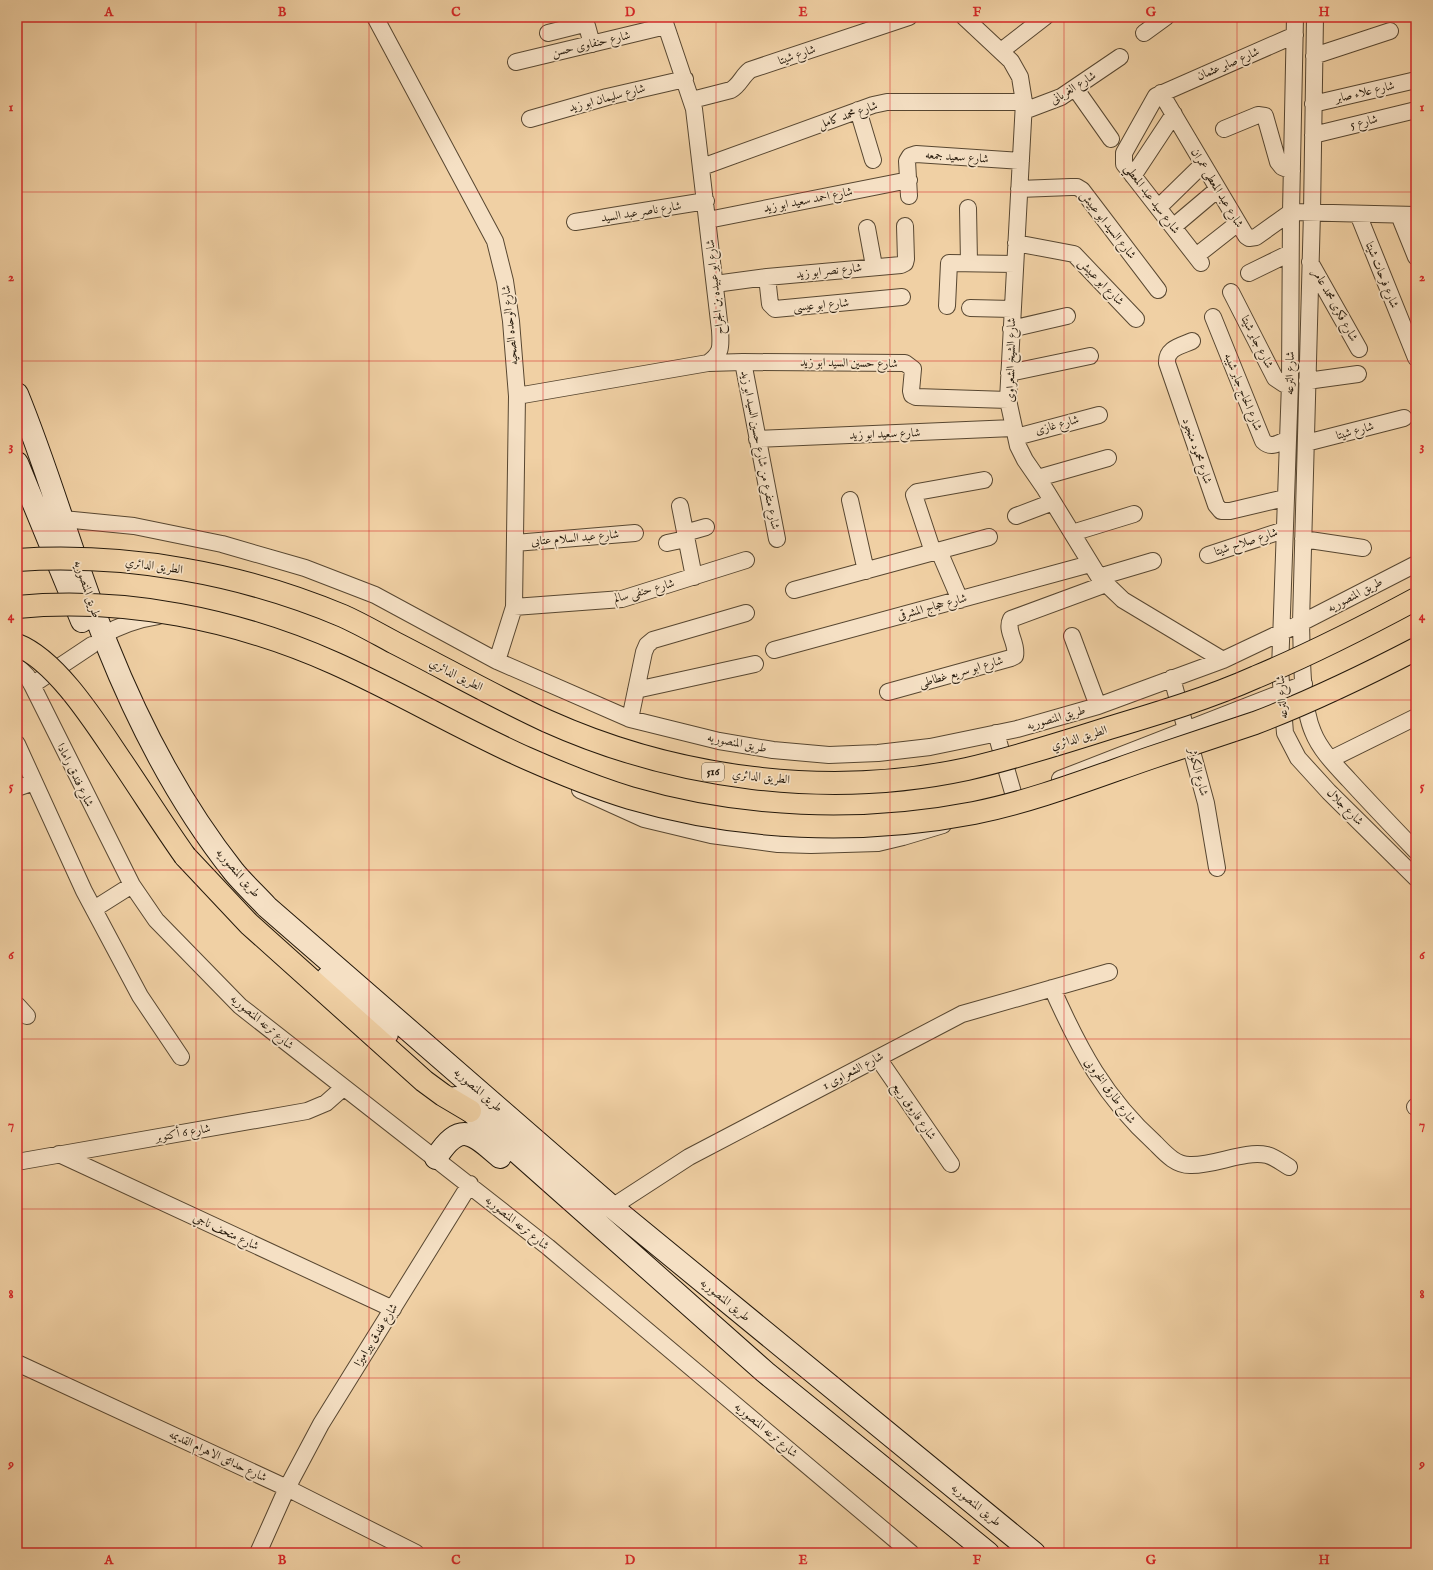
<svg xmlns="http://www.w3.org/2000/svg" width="1433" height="1570" font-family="'IM FELL English',Amiri,serif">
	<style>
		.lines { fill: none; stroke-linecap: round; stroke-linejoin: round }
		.street-casing { stroke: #584731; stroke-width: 18 }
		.secondary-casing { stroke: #25190b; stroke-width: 24 }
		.highway-casing { stroke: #25190b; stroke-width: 24 }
		.street { stroke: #f5e0c4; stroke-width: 16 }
		.secondary { stroke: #f5e0c4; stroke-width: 22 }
		.highway { stroke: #f0d0a4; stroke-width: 22 }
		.highway-bridge-casing { stroke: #25190b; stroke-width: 24; stroke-linecap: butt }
		.highway-bridge { stroke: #f0d0a4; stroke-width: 22 }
		.grid { fill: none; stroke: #d62828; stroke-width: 1; stroke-opacity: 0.55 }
		.labels { text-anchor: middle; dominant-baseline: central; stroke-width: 3.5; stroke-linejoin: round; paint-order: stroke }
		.shield { fill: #f5e0c4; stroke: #635542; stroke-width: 1 }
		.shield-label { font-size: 11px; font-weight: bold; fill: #25190b }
		.street-label { font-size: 12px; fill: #25190b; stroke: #f5e0c4 }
		.neatline { fill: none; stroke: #d62828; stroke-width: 1.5 }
		.grid-label { font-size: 13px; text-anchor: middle; font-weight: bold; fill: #d62828 }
	</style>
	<rect width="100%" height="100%" fill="#f0d0a4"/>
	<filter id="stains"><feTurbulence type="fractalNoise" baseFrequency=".005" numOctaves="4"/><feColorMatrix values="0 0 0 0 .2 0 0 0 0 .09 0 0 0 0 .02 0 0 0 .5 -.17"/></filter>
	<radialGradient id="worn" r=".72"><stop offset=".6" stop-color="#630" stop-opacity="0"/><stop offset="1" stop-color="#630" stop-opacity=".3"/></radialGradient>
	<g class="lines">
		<defs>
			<path id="street" d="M375 17 495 241 505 281 511 321 517 396 514 607 497 661
				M964 17 1011 61 1020 77 1024 102 1008 400 1018 446 1025 460 1045 489 1099 577 1123 600 1223 660
				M1295 17 1291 212 1290 383 1280 670 1285 733 1298 758 1329 792 1416 878
				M1315 17 1312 212 1301 623C1302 653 1301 705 1313 732 1320 750 1336 766 1349 780 1371 804 1393 827 1416 851
				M548 33 584 24 587 26 592 44
				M1144 33 1166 17
				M1001 51 1045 17
				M1314 56 1390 31
				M516 62 666 26
				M1075 88 1111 139
				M1161 93 1246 236 1249 238 1256 237 1291 212 1416 215
				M692 100 731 90C740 85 742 76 750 70L909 17
				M1313 104 1416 80
				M858 110 873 160
				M1024 111 1061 97 1120 57
				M530 119 607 97 685 79
				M1224 129 1258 115 1265 116 1278 162 1282 167 1292 171
				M1313 135 1416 110
				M702 167 873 105 887 102H1024
				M1133 176 1174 114
				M1019 189 1071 187H1077L1082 190 1158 290
				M909 196 907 161 910 156 916 154 1021 161
				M968 208 969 262
				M1158 208 1203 164
				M1358 214 1416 358
				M1399 215 1416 257
				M708 220 909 180
				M575 222 706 201
				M1173 227 1218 189
				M867 228 874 266
				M1016 243 1074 254 1136 319
				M1196 256 1238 223
				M1310 262 1359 349
				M1201 263 1124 164V153L1156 96 1295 35
				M1249 273 1290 253
				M767 277 770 304 775 309 902 297
				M715 284 767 277 901 265 905 263 906 259 905 226
				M1231 292 1275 378 1284 384 1290 383
				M947 306 949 263 1015 264
				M970 308 1012 309
				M1213 317 1263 441C1271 449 1279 443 1288 439
				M1011 329 1067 316
				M1192 341C1181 346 1166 348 1167 363L1216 505 1221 511H1230L1285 498
				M743 362 777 539
				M708 363 743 362 905 363 913 369 911 391 912 395 916 397 1008 400
				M1009 373 1090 356
				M1307 381 1358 374
				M517 396 708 363C722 353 721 347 720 330L694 109 663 17
				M1016 437 1099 415
				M757 439 1013 428
				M1306 443 1404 418
				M1038 478 1108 458
				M850 500 866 571
				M680 506 694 577
				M1016 516 1053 502
				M53 518 134 526 222 544 305 568 375 595 497 661 630 719 719 741 773 750 829 755 878 753 930 747 1017 729 1098 706 1223 660 1301 623 1416 564
				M685 533 706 527
				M1072 533 1134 514
				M1303 539 1363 548
				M515 543 635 533
				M667 543 686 539
				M939 551 960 600
				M933 552 914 495 917 492 984 480
				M1208 555 1284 530
				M1099 577 1153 561
				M794 590 989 537
				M514 607 622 599 746 560
				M103 635C121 625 138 619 158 616
				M1072 636 1098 706
				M774 650 1090 564
				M17 666 27 676 32 685 132 885 156 920 240 1006 548 1247 911 1553
				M1172 678 1206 803 1217 868
				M32 685 92 645
				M636 690 755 664
				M888 692 1011 658 1015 656C1018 643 1005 631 1011 619L1106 584
				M630 719 644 652 647 645 653 640 746 613
				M996 733 1014 796
				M17 744 84 891 140 996 181 1057
				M1331 759 1416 717
				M1060 779 1304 684
				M17 788 34 782
				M580 790 644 819 711 835 778 844 811 845 878 843 903 837 943 825
				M94 909 132 885
				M1052 988C1079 1049 1105 1098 1155 1143 1165 1153 1175 1165 1190 1165 1215 1166 1244 1150 1267 1155 1275 1157 1282 1163 1289 1167
				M17 1005 27 1016
				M878 1058 951 1164
				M1415 1107 1416 1106
				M59 1154 393 1309
				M17 1162 307 1111 326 1103 343 1088
				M612 1207 689 1157 962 1014 1109 972
				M17 1363 287 1488 416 1553
				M258 1553 287 1488 321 1424 470 1184"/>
			<path id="secondary" d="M17 394C51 477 74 563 107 645 139 725 180 804 234 872 244 884 256 895 267 907L612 1207 1034 1553
				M17 463 82 621
				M327 978 387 1034
				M456 1098 765 1372 988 1553
				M436 1158C460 1121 472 1132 500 1157"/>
			<path id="highway" d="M185 856 249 924 424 1081 443 1095 470 1111"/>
		</defs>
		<!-- street casing -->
		<use href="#street" class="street-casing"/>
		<!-- secondary casing -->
		<use href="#secondary" class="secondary-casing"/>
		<!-- highway casing -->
		<use href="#highway" class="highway-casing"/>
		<!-- street -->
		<use href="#street" class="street"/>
		<!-- secondary -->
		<use href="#secondary" class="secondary"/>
		<!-- highway -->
		<use href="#highway" class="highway"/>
		<defs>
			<path id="highway-bridge" d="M17 560C127 553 241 573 343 616 361 624 378 634 395 643 446 669 495 697 547 721 676 779 828 799 967 769 1015 758 1062 743 1109 728 1159 713 1209 698 1256 677 1311 654 1364 627 1416 599
				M17 607C125 597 235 619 334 663 399 692 461 729 526 758 560 773 594 787 630 798 739 830 861 835 974 813 1034 801 1092 778 1150 758 1185 746 1220 735 1255 723 1310 702 1364 676 1416 649
				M17 645C58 661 98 727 122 762 143 793 163 825 185 856"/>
		</defs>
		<!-- highway-bridge casing -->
		<use href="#highway-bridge" class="highway-bridge-casing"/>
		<!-- highway-bridge -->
		<use href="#highway-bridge" class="highway-bridge"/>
	</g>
	<!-- grid -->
	<path class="grid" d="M196 17V1553M369 17V1553M543 17V1553M716 17V1553M890 17V1553M1064 17V1553M1237 17V1553M17 192H1416M17 361H1416M17 531H1416M17 700H1416M17 870H1416M17 1039H1416M17 1209H1416M17 1378H1416"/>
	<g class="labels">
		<!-- shield labels -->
		<rect class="shield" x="702" y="763" width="22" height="18" rx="3"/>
		<g class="shield-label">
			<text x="713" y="772">516</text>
		</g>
		<!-- street labels -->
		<g class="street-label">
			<text transform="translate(591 44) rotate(-13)">شارع حنفاوى حسن</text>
			<text transform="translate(797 55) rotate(-19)">شارع شيتا</text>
			<text transform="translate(1228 64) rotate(-23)">شارع صابر عثمان</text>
			<text transform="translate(1073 88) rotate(-32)">شارع الغربانى</text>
			<text transform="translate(1365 92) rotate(-13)">شارع علاء صابر</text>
			<text transform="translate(607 98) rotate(-15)">شارع سليمان ابو زيد</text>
			<text transform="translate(848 115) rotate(-19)">شارع محمد كامل</text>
			<text transform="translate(1364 122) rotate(-14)">شارع 5</text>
			<text transform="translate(957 157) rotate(4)">شارع سعيد جمعه</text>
			<text transform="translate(1217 188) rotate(59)">شارع عبد المعطى عمران</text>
			<text transform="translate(1152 199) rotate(53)">شارع سيد عبد المعطي</text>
			<text transform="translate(808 200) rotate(-11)">شارع احمد سعيد ابو زيد</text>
			<text transform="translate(641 212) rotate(-9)">شارع ناصر عبد السيد</text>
			<text transform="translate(1108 225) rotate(52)">شارع السيد ابو عبيش</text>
			<text transform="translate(829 271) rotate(-6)">شارع نصر ابو زيد</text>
			<text transform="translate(1382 275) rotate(68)">شارع فرحات شيتا</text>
			<text transform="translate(1101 282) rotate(46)">شارع ابو عبيش</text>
			<text transform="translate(715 287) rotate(-96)">شارع ابو عبيده بن الجراح</text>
			<text transform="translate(821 305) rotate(-5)">شارع ابو عيسى</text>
			<text transform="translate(1335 305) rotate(61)">شارع فكرى محمد عامر</text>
			<text transform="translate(510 325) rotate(-96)">شارع الوحده الصحيه</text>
			<text transform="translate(1257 342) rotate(63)">شارع جابر شيتا</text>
			<text transform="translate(1011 360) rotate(-89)">شارع الشيخ الشعراوى</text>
			<text transform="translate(849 363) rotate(1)">شارع حسين السيد ابو زيد</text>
			<text transform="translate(1290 373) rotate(-89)">شارع الترعه</text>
			<text transform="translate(1243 392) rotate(68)">شارع الحاج جابر شيبه</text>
			<text transform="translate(1057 425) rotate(-15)">شارع غازى</text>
			<text transform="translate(1355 431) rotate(-15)">شارع شيتا</text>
			<text transform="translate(885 434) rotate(-2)">شارع سعيد ابو زيد</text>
			<text transform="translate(760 450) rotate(79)">شارع متفرع من شارع حسين السيد ابو زيد</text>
			<text transform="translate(1197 451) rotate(71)">شارع محمود منجود</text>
			<text transform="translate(575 538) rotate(-5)">شارع عبد السلام عتابى</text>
			<text transform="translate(1246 542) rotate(-18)">شارع صلاح شيتا</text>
			<text transform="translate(154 566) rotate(8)">الطريق الدائري</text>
			<text transform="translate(87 589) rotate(71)">طريق المنصوريه</text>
			<text transform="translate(644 591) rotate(-15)">شارع حنفى سالم</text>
			<text transform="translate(1355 595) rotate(-28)">طريق المنصوريه</text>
			<text transform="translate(932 607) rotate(-15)">شارع حجاج المشرقى</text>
			<text transform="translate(961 672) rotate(-16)">شارع ابو سريع غطاطى</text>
			<text transform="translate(456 675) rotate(27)">الطريق الدائري</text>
			<text transform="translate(1282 697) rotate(-95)">شارع الترعه</text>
			<text transform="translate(1056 718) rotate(-16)">طريق المنصوريه</text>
			<text transform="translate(1079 738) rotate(-17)">الطريق الدائري</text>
			<text transform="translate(737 743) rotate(11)">طريق المنصوريه</text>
			<text transform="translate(1198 772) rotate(75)">شارع الكوثر</text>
			<text transform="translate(75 775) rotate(64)">شارع فندق رامادا</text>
			<text transform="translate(761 777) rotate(6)">الطريق الدائري</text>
			<text transform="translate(1345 807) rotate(45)">شارع جلال</text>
			<text transform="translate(238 873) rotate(49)">طريق المنصوريه</text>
			<text transform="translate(262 1022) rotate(40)">شارع ترعه المنصوريه</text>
			<text transform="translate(853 1071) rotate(-28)">شارع الشعراوى 1</text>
			<text transform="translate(478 1090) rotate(41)">طريق المنصوريه</text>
			<text transform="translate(1110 1091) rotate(54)">شارع طارق الخروبى</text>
			<text transform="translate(914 1111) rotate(55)">شارع فاروق ربيع</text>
			<text transform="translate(183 1133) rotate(-10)">شارع 6 أكتوبر</text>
			<text transform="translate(517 1223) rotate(39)">شارع ترعه المنصوريه</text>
			<text transform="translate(226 1232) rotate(25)">شارع متحف ناجي</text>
			<text transform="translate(725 1300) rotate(39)">طريق المنصوريه</text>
			<text transform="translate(376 1335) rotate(-58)">شارع فندق بيراميزا</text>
			<text transform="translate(766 1430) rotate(40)">شارع ترعه المنصوريه</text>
			<text transform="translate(218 1456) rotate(25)">شارع حدائق الاهرام القديمه</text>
			<text transform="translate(976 1505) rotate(39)">طريق المنصوريه</text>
		</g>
	</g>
	<!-- margin -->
	<rect width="1433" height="1570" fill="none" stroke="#f0d0a4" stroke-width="44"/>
	<rect x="22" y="22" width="1389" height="1526" class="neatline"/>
	<g class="grid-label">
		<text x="109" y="16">A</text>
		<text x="282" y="16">B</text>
		<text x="456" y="16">C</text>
		<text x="630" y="16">D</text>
		<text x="803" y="16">E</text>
		<text x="977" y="16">F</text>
		<text x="1151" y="16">G</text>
		<text x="1324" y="16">H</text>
		<text x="11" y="111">1</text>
		<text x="1422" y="111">1</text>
		<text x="11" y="281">2</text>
		<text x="1422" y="281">2</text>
		<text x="11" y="450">3</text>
		<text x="1422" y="450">3</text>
		<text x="11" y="620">4</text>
		<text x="1422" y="620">4</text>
		<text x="11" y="790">5</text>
		<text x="1422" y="790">5</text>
		<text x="11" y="959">6</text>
		<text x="1422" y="959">6</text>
		<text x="11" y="1129">7</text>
		<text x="1422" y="1129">7</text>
		<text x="11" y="1298">8</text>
		<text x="1422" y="1298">8</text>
		<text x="11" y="1468">9</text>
		<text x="1422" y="1468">9</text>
		<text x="109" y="1564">A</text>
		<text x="282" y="1564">B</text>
		<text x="456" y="1564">C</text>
		<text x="630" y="1564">D</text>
		<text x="803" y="1564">E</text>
		<text x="977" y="1564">F</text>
		<text x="1151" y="1564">G</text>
		<text x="1324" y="1564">H</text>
	</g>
	<rect width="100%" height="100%" filter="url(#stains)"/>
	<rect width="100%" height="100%" fill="url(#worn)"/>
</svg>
